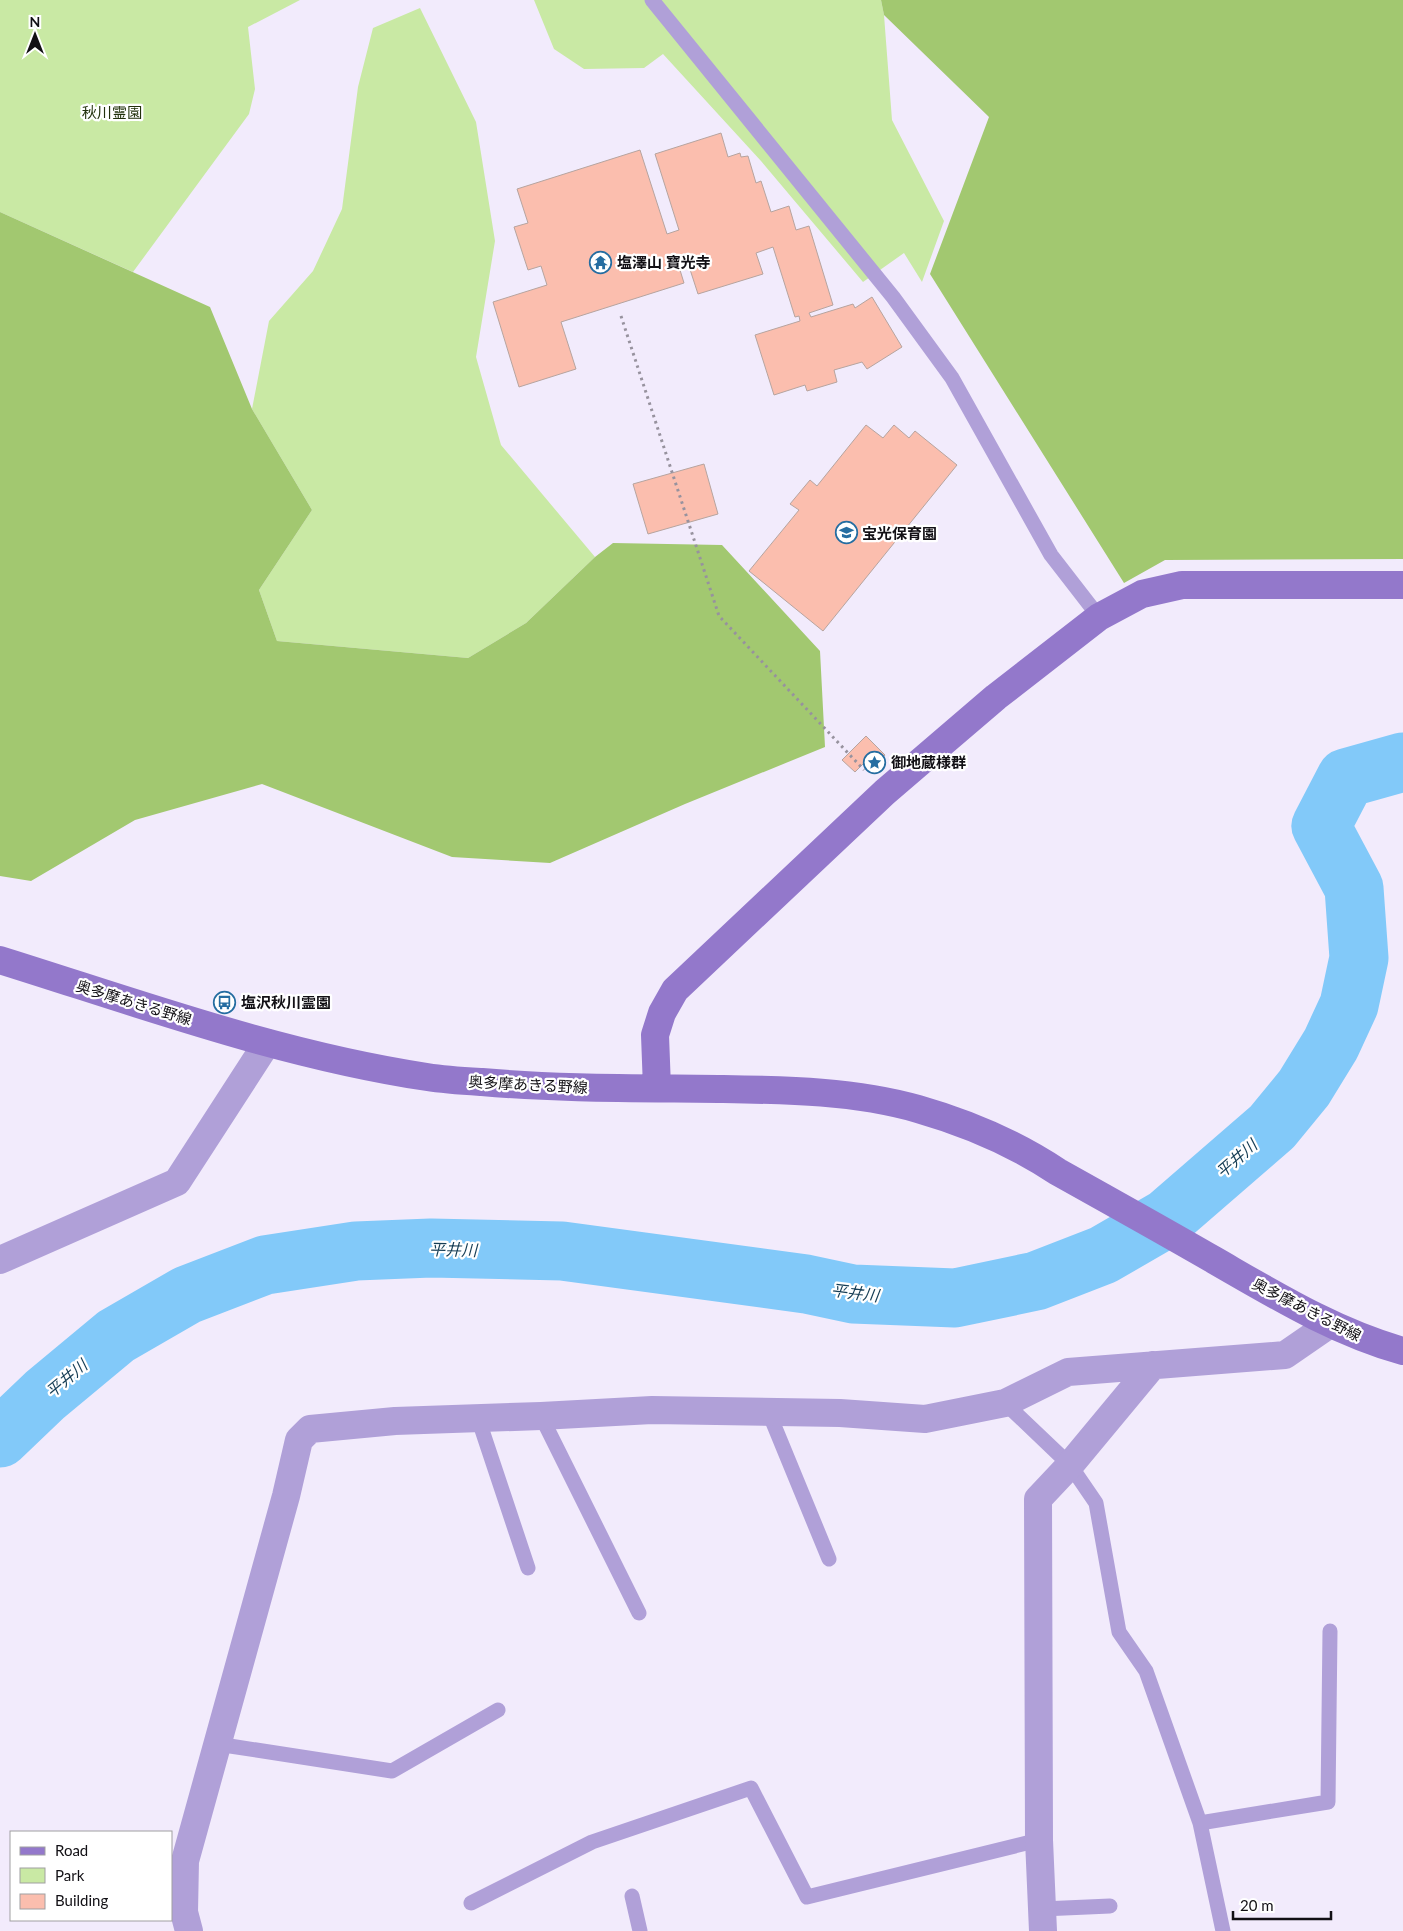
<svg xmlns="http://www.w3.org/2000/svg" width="1403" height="1931" font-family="Lato,'Noto Sans JP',sans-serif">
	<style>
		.green { fill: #c9e9a4 }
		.forest { fill: #a2c870 }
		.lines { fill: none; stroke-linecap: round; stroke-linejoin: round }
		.river { stroke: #82c9f9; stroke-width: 59 }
		.building { fill: #fbbeae; stroke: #b6a49f }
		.path { stroke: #97929e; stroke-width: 3; stroke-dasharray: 2.5 4; stroke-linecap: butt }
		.lane { stroke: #b0a0d8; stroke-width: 15 }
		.street { stroke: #b0a0d8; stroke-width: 28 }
		.secondary { stroke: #9378cb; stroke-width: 28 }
		.labels { text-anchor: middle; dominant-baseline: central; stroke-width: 4.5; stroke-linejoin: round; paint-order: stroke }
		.park-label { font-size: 15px; fill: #22310c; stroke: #fff }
		.poi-label { font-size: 15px; font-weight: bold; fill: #121015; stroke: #fff; text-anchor: start }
		.street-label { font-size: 15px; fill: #121015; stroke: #fff }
		.water-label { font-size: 16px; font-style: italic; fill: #153d55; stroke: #fff }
	</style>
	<rect width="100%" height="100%" fill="#f2ebfc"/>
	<!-- green -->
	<path class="green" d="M0 0H300L248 27 255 89 249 114 133 272 0 212Z
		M534 0H881L884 15 892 120 944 221 922 282 904 253 863 282 761 161 663 54 644 68 584 69 554 49Z
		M420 8 476 122 495 241 476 357 501 445 595 557 526 623 468 658 277 641 259 590 312 510 252 409 269 321 313 271 342 209 358 87 373 28Z"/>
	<!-- forest -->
	<path class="forest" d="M881 0H1403V559L1165 560 1124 583 930 274 989 117 884 15Z
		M0 212 210 307 252 409 312 510 259 590 277 641 468 658 526 623 595 557 613 543 722 545 820 651 825 747 685 804 550 863 452 857 262 784 135 820 31 881 0 876Z"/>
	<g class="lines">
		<!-- river -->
		<path class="river" d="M0 1438 45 1395 116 1336 187 1295 265 1265 356 1251 431 1248 562 1251 806 1284 853 1294 955 1298 1036 1281 1103 1255 1167 1218 1272 1127 1304 1088 1331 1044 1349 1005 1359 958 1354 888 1321 826 1346 778 1403 762"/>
	</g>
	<!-- building -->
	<path class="building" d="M721 133 728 157 740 153 741 157 748 156 756 183 761 181 771 212 789 206 796 230 809 226 833 305 809 313 811 317 853 304 855 308 872 297 902 347 867 369 862 362 834 370 837 382 807 391 805 385 774 395 755 335 800 321 799 316 795 317 773 247 756 253 763 274 698 294 685 254 676 257 684 283 561 322 576 369 519 387 493 302 547 285 541 266 528 270 514 227 528 223 517 189 640 150 667 234 679 230 655 154Z
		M866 425 883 438 894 425 909 438 915 431 957 465 823 631 749 571 799 510 790 504 810 480 817 486Z
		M704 464 718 514 648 534 633 484Z
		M866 736 885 755 879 762 872 755 855 772 842 760Z"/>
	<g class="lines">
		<!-- path -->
		<path class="path" d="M621 316 719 616 864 770"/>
		<!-- lane -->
		<path class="lane" d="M652 0 893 297 952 378 1051 555 1099 617
			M1005 1403 1070 1465 1096 1503 1119 1632 1146 1671 1200 1823 1223 1931
			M769 1413 829 1559
			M541 1416 639 1613
			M478 1418 528 1568
			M217 1744 392 1771 498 1710
			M1200 1823 1328 1802 1330 1631
			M632 1896 640 1931
			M471 1903 592 1842 751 1788 807 1897 1039 1840
			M1042 1909 1110 1906"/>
		<!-- street -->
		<path class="street" d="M0 1260 177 1182 267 1043
			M189 1931 184 1912 185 1861 286 1496 299 1440 310 1429 395 1421 541 1416 652 1410 840 1413 925 1419 1005 1403 1068 1372 1285 1355 1330 1324
			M1043 1931 1039 1840 1038 1499 1070 1465 1153 1365"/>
		<!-- secondary -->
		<path class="secondary" d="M0 960C141 1004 281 1055 427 1077 445 1080 464 1081 482 1082 562 1089 642 1088 723 1089 788 1090 855 1091 918 1109 967 1123 1016 1144 1058 1172 1110 1201 1162 1230 1214 1260 1275 1295 1335 1332 1403 1351
			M657 1088 655 1035 662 1013 675 990 885 792 996 697 1099 617 1142 594 1182 585H1403"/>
	</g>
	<!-- icons -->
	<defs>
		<symbol id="temple-ring" viewBox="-11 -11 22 22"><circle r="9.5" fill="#fff" stroke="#256da1" stroke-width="1.5"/><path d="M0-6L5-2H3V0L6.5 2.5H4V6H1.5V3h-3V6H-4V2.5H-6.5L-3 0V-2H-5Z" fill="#256da1"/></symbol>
		<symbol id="school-ring" viewBox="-11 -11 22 22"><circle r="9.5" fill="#fff" stroke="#256da1" stroke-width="1.5"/><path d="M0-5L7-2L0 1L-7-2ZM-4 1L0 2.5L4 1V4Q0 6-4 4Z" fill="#256da1"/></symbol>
		<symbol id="sight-ring" viewBox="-11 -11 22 22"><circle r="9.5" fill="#fff" stroke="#256da1" stroke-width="1.5"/><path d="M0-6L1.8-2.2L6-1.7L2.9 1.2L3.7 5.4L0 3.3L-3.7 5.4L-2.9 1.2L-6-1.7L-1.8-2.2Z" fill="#256da1"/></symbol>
		<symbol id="bus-ring" viewBox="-11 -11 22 22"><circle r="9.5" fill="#fff" stroke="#256da1" stroke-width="1.5"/><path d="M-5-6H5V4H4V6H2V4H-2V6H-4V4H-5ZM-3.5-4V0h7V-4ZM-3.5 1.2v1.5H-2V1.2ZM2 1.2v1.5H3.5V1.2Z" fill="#256da1"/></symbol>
	</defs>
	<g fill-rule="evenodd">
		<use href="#temple-ring" x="588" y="250" width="25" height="25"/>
		<use href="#school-ring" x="834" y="520" width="25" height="25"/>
		<use href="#sight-ring" x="862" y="750" width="25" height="25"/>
		<use href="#bus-ring" x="212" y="990" width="25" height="25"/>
	</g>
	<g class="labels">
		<!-- park labels -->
		<g class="park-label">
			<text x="112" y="112">秋川霊園</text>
		</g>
		<!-- poi labels -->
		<g class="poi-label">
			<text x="617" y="262">塩澤山 寶光寺</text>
			<text x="862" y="533">宝光保育園</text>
			<text x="891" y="762">御地蔵様群</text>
			<text x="241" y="1002">塩沢秋川霊園</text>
		</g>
		<!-- street labels -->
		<g class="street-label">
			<text transform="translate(134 1002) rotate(17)">奥多摩あきる野線</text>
			<text transform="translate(528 1084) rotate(3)">奥多摩あきる野線</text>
			<text transform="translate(1307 1309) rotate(27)">奥多摩あきる野線</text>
		</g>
		<!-- water labels -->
		<g class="water-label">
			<text transform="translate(1236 1158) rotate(-41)">平井川</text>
			<text transform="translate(453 1249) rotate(1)">平井川</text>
			<text transform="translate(855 1292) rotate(7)">平井川</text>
			<text transform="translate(66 1378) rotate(-40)">平井川</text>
		</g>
	</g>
	<!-- legend -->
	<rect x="10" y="1831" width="162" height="90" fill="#ffffff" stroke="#a09fa1"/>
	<rect x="20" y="1847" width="25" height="8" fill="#9378cb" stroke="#a09fa1"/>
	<text x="55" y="1856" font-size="15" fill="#121015">Road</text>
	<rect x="20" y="1868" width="25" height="15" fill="#c9e9a4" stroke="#a09fa1"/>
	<text x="55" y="1881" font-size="15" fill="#121015">Park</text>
	<rect x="20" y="1894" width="25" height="15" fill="#fbbeae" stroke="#a09fa1"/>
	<text x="55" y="1906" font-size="15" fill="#121015">Building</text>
	<!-- north arrow -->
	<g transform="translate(35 35)" stroke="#ffffff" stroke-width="4" paint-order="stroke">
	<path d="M0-4L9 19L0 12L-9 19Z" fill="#121015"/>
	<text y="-8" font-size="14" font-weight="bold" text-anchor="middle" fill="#121015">N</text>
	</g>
	<!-- scale -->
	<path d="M1233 1911v8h98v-8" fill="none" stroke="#121015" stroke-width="2.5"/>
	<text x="1240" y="1911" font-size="15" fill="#121015" stroke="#ffffff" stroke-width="4" paint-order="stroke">20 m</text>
</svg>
